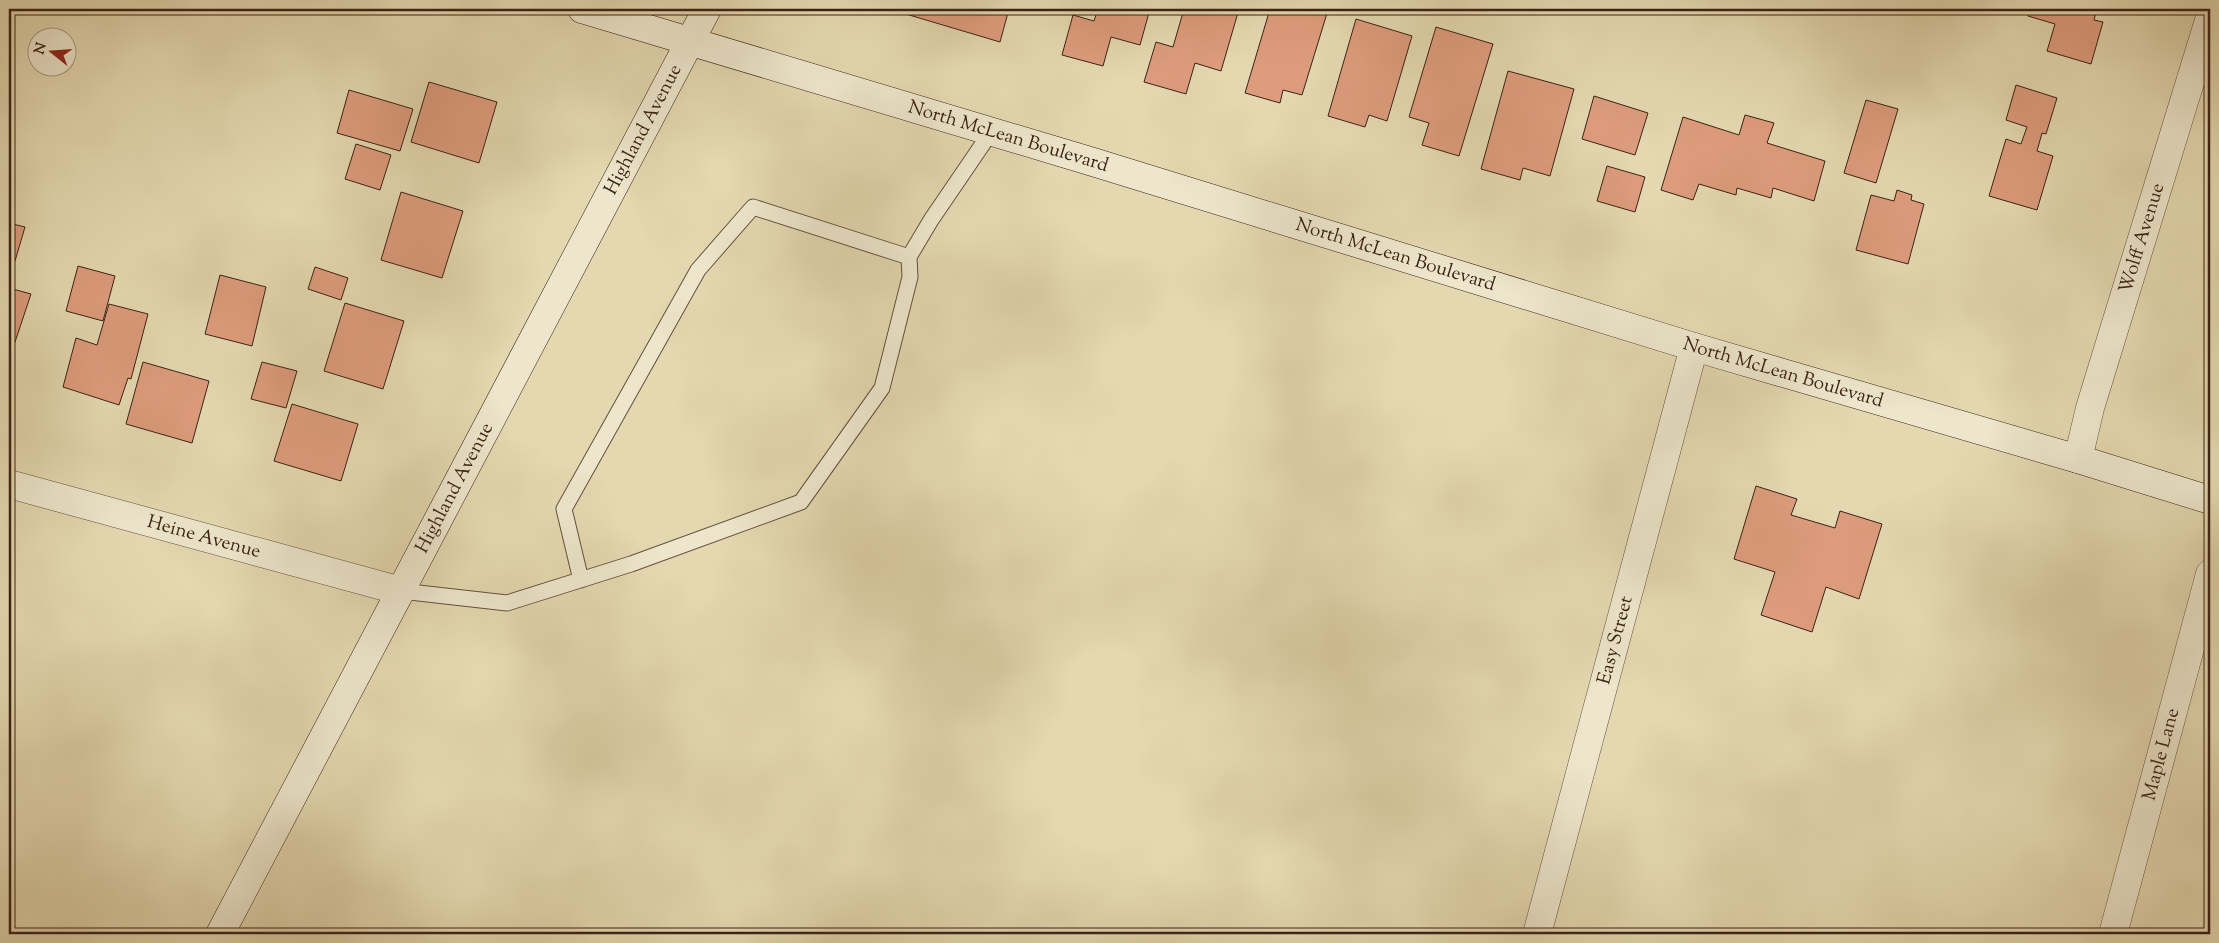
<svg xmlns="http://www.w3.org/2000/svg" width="2219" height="943" font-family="'Sorts Mill Goudy',serif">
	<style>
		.building { fill: #dd9c7d; stroke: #3b2215 }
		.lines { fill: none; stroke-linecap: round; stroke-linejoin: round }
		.lane-casing { stroke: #65503c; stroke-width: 17 }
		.street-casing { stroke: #65503c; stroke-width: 29 }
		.secondary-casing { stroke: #3b2215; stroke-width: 29 }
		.lane { stroke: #ede6cc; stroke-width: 15 }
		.street { stroke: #ede6cc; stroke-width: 28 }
		.secondary { stroke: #ede6cc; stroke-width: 28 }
		.labels { text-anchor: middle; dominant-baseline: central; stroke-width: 4; stroke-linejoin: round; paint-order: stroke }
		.street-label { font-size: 19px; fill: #3b2215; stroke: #ede6cc }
	</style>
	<rect width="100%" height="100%" fill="#e4d8b0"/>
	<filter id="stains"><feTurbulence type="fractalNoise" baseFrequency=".004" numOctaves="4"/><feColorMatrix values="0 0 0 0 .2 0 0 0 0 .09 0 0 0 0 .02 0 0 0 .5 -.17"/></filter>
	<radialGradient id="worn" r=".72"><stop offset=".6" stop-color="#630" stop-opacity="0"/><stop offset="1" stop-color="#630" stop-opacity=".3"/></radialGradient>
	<!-- building -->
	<path class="building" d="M889 9H1009L1000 42Z
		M1098 9H1150L1140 45 1111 37 1103 66 1062 55 1073 15 1094 21Z
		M1184 9H1239L1221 71 1195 63 1186 94 1144 82 1156 42 1173 47Z
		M1270 9 1328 10 1302 95 1283 90 1280 103 1245 93Z
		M2030 9H2097L2094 20 2103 22 2091 64 2047 51 2055 24 2028 16Z
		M1356 19 1412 36 1387 121 1369 115 1365 127 1328 116Z
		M1436 27 1493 44 1459 156 1422 145 1429 123 1409 117Z
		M1508 71 1574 89 1550 176 1523 168 1520 180 1481 169Z
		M429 82 497 102 479 163 411 142Z
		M2016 85 2057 98 2046 134 2042 133 2037 151 2053 156 2037 210 1989 196 2006 139 2021 144 2027 127 2006 120Z
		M349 90 413 109 400 151 337 133Z
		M1594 96 1648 113 1635 155 1582 139Z
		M1866 100 1898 109 1876 183 1844 173Z
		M1745 115 1774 123 1767 143 1825 161 1814 201 1773 188 1771 198 1737 188 1736 195 1699 184 1693 200 1661 190 1683 117 1739 135Z
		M356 144 391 155 380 190 345 179Z
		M1607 166 1645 177 1635 212 1597 201Z
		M1897 190 1912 195 1911 200 1924 204 1908 264 1856 250 1871 195 1894 201Z
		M401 192 463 211 442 278 381 260Z
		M9 223 25 227 15 261 9 259Z
		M78 266 115 276 103 321 66 311Z
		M315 267 348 278 341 300 308 289Z
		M220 275 266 287 252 346 205 334Z
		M9 288 31 294 9 360Z
		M345 303 404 321 383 389 324 371Z
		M109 304 148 314 131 379 128 378 119 405 63 387 76 338 97 345Z
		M143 362 209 381 192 443 126 424Z
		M262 362 297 371 286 408 251 399Z
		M292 404 358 424 341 481 274 461Z
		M1756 486 1797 499 1791 515 1835 528 1840 511 1882 524 1859 599 1826 587 1812 632 1761 615 1775 572 1734 559Z"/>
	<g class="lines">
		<defs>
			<path id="lane" d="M581 580 564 509 698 270 753 207 909 257
				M401 591 507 603 631 564 801 502 882 388 910 277 909 257 931 220 991 132"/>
			<g id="street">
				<path id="s1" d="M2078 459 2090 408 2210 17"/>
				<path id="s2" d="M9 484 401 591"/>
				<path id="s3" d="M1537 934 1694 347"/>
				<path id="s4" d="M2113 934 2210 574"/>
			</g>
			<g id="secondary">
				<path id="s5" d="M582 9 1093 162 1694 347 2078 459 2210 500"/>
				<path id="s6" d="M220 934 707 9"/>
			</g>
		</defs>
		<!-- lane casing -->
		<use href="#lane" class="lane-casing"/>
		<!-- street casing -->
		<use href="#street" class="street-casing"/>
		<!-- secondary casing -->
		<use href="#secondary" class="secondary-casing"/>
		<!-- lane -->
		<use href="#lane" class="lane"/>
		<!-- street -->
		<use href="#street" class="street"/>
		<!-- secondary -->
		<use href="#secondary" class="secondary"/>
	</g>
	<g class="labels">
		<!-- street labels -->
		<g class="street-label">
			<text stroke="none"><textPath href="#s6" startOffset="909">Highland Avenue</textPath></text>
			<text stroke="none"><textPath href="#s5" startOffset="445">North McLean Boulevard</textPath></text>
			<text stroke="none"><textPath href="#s1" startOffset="230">Wolff Avenue</textPath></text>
			<text stroke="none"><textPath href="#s5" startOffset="850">North McLean Boulevard</textPath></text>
			<text stroke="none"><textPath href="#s5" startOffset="1255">North McLean Boulevard</textPath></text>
			<text stroke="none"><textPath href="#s6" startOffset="504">Highland Avenue</textPath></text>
			<text stroke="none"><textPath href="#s2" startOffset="202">Heine Avenue</textPath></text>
			<text stroke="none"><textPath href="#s3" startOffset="304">Easy Street</textPath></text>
			<text stroke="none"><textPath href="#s4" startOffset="186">Maple Lane</textPath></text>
		</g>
	</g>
	<!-- margin -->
	<rect width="2219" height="943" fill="none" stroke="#e4d8b0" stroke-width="30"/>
	<rect x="10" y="10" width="2199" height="923" fill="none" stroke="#3b2215" stroke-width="2.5"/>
	<rect x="15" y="15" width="2189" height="913" fill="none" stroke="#3b2215"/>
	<!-- north arrow -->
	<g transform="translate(52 52) rotate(287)"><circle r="24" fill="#ede6cc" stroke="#a69883"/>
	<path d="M0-4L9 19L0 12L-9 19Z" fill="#8f2418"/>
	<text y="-8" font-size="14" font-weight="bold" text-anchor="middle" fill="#3b2215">N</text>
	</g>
	<rect width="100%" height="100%" filter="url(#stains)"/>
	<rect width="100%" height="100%" fill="url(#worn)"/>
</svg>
